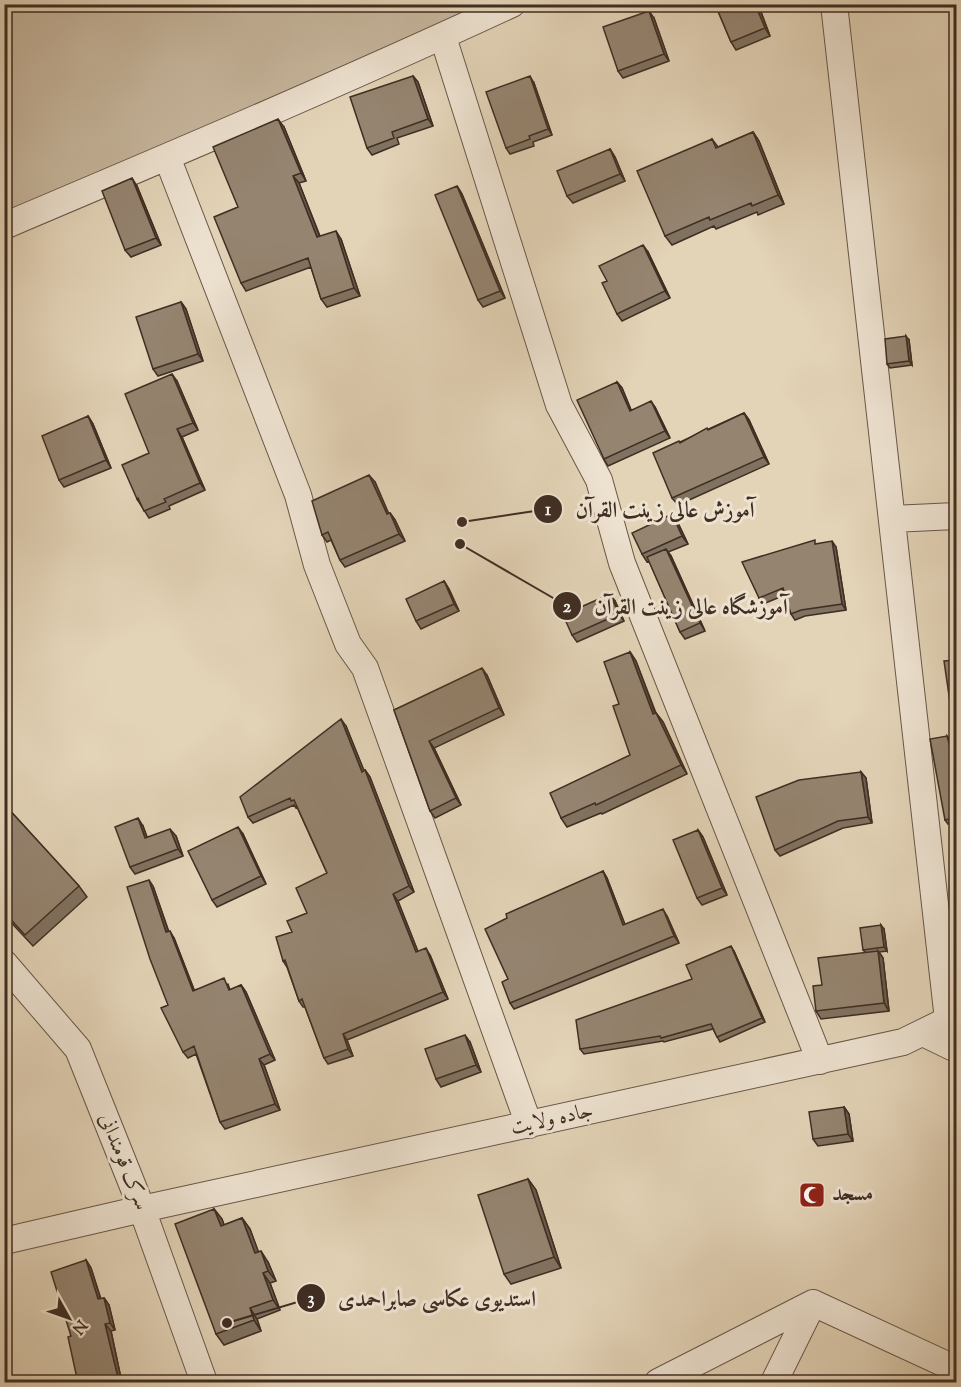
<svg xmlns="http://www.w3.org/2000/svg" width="961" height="1387" font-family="'Sorts Mill Goudy',Amiri,serif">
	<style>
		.green { fill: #c7b79e; stroke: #847260; stroke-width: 1.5 }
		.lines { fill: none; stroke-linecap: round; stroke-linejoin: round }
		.street-casing { stroke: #695748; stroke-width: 28 }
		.street { stroke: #ede2d0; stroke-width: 26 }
		.wall { fill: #807260; stroke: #402e23; stroke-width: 1.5 }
		.shaded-wall { fill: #685c4e; stroke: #402e23; stroke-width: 1.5 }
		.building { fill: #958470; stroke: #402e23; stroke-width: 1.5 }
		.labels { text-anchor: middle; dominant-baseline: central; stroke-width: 6; stroke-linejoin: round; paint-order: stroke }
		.street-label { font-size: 21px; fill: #402e23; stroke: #ede2d0 }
		.poi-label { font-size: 21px; font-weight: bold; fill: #402e23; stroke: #ede2d0; text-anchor: start }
		.leader { fill: none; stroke: #402e23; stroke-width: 2 }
		.callout-dot { fill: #402e23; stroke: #ede2d0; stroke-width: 2 }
		.mark-label { font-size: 18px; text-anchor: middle; font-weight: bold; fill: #fff }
		.callout-label { font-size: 22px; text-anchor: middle; font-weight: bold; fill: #402e23; stroke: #ede2d0; stroke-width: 6; stroke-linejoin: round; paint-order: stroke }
	</style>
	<rect width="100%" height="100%" fill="#e3d3b7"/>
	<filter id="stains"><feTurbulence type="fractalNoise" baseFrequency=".00333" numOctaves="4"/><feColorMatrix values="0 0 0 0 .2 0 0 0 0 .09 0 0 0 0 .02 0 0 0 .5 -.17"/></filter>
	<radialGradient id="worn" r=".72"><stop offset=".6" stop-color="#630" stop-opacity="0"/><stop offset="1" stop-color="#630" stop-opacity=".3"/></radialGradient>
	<!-- green -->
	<path class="green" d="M5 4 506 5 5 228Z"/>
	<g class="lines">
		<defs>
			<path id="street" d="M834 4 948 1020
				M443 37 559 405 599 480 622 563 820 1061
				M167 157 298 495 317 565 348 644 365 668 529 1125
				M4 226C174 154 344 82 512 4
				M892 519 956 516
				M4 963 78 1049 142 1209 204 1382
				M923 1033 956 1049
				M4 1241 142 1209 903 1042 956 1016
				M658 1382 813 1303 956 1369
				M774 1382 813 1303"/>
		</defs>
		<!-- street casing -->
		<use href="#street" class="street-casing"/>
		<!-- street -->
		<use href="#street" class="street"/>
	</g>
	<!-- wall -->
	<path class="wall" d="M715 4H758L770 36 736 50 731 42Z
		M654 18 669 61 623 78 618 71Z
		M413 76 418 82 433 126 397 138 399 144 372 155 367 148Z
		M534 83 552 135 533 142 534 146 510 154 506 148Z
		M284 127 306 181 299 183 320 236 341 239 360 296 327 307 321 299 311 267 246 291 241 283Z
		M753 132 759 141 784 204 758 215 757 212 716 229 714 226 672 245 665 236 712 139 718 147Z
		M610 149 615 157 625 181 573 203 567 196Z
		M137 186 161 245 131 257 125 250Z
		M457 186 462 194 505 298 483 307 478 300Z
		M648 252 670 298 622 321 617 314Z
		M181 302 186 309 203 361 158 376 153 369Z
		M909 340 912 365 890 368 887 364Z
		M177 381 198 430 182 437 205 490 169 506 170 509 149 518 137 499 149 453Z
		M617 382 622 388 631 410 655 407 670 438 608 466 604 459Z
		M744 413 749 420 769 464 678 505 672 498 680 442Z
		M88 416 93 424 111 468 64 487 59 480Z
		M375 482 388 513H390L395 520 405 541 345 567 340 560 331 540 327 542 322 535Z
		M677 521 688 544 668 552 671 556 705 631 685 639 680 632 649 561 647 562 642 554Z
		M818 544 836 547 846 610 805 616 795 620 791 614 785 595 763 604 759 598Z
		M444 581 449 589 459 611 421 629 416 621Z
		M615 601 624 621 577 642 572 635Z
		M630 652 636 661 656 713 663 722 687 774 602 814 601 813 567 827 561 818 630 755 619 704Z
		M957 660V821L948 824 945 820 947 736 949 739 952 749 955 737Z
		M487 675 504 715 434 748 461 805 435 818 430 811 394 710Z
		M346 726 364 771 365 770 370 777 414 892 398 901 418 952 430 955 448 999 347 1040 353 1056 328 1064 324 1058 305 1007H303L299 1001 287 967 283 961 292 932 307 913 327 873 297 807 296 808 294 805 253 823 248 817Z
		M861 772 866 778 872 823 843 828 780 856 775 850Z
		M4 804 79 886 87 897 33 946 4 915Z
		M143 826 147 837 176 836 183 856 135 874 130 867Z
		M698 830 703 837 727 895 702 905 697 898Z
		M243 834 266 884 217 907 212 900Z
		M603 871 607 878 625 925 667 916 679 943 514 1009 510 1003 508 979Z
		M153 886 169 932 174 938 194 990 228 984 230 990 241 985 246 992 275 1060 264 1065 280 1110 225 1129 220 1122 196 1054 188 1058 183 1052 168 1005Z
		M884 929 887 951 879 952 883 958 889 1011 821 1019 816 1011 822 985 865 952 863 950Z
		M734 951 765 1022 720 1042 713 1029 664 1042 663 1041 584 1054 580 1049 692 979Z
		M470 1042 481 1072 441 1087 436 1079Z
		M844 1107 849 1114 853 1141 818 1146 813 1139Z
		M528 1179 536 1190 561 1268 511 1284 504 1274Z
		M214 1209 222 1219 224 1225 242 1218 250 1229 258 1252 268 1262 276 1281 270 1283 280 1310 257 1319 261 1331 224 1345 216 1334Z
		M86 1260 91 1268 101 1299 104 1298 109 1305 115 1330 111 1331 122 1383H78L71 1336Z"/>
	<!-- shaded-wall -->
	<path class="shaded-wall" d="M755 4H758L770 36 765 28Z
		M649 11 654 18 669 61 664 54Z
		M413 76 418 82 433 126 428 119Z
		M530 76 534 83 552 135 548 129Z
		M278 119 284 127 306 181 301 173Z
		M753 132 759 141 784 204 778 195Z
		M610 149 615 157 625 181 620 174Z
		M293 176 299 183 323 245 317 237Z
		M132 178 137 186 161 245 156 238Z
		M457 186 462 194 505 298 500 291Z
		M336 231 341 239 360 296 354 288Z
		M643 245 648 252 670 298 665 291Z
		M181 302 186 309 203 361 198 354Z
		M906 336 909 340 912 365 909 361Z
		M172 374 177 381 198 430 193 423Z
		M617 382 622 388 634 417 630 411Z
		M651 401 655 407 670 438 665 431Z
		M744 413 749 420 769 464 764 457Z
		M88 416 93 424 111 468 106 460Z
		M177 429 182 437 205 490 200 483Z
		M369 475 375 482 392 521 387 514Z
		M390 513 395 520 405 541 399 534Z
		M672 514 677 521 688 544 682 536Z
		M832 541 836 547 846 610 842 604Z
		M666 549 671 556 705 631 700 623Z
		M444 581 449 589 459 611 454 604Z
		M610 594 615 601 624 621 619 614Z
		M630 652 636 661 659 724 653 714Z
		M482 668 487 675 504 715 499 708Z
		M656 713 663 722 687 774 681 765Z
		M341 719 346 726 367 778 362 772Z
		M947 736 949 739 955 763H954Z
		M429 741 434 748 461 805 456 798Z
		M365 770 370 777 414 892 409 886Z
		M861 772 866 778 872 823 868 817Z
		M138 818 143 826 150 846 145 838Z
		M238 827 243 834 266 884 261 876Z
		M170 829 176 836 183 856 178 849Z
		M698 830 703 837 727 895 722 888Z
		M603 871 607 878 628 932 623 925Z
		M149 880 153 886 171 939 166 932Z
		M393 894 398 901 421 959 416 952Z
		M663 909 667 916 679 943 674 936Z
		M881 925 884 929 887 951 884 947Z
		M170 931 174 938 197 997 193 991Z
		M731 946 734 951 765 1022 762 1018Z
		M426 948 430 955 448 999 443 992Z
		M878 951 883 958 889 1011 884 1003Z
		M241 985 246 992 275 1060 270 1054Z
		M343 1034 347 1040 353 1056 348 1049Z
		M465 1035 470 1042 481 1072 476 1065Z
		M259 1059 264 1065 280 1110 275 1104Z
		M844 1107 849 1114 853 1141 848 1134Z
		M528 1179 536 1190 561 1268 554 1257Z
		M214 1209 222 1219 228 1237 221 1226Z
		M242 1218 250 1229 263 1264 255 1253Z
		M261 1251 268 1262 276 1281 268 1271Z
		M86 1260 91 1268 103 1307 98 1299Z
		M263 1273 270 1283 280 1310 273 1300Z
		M104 1298 109 1305 115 1330 110 1323Z
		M250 1308 257 1319 261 1331 254 1320Z
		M105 1324 111 1331 122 1383 119 1382Z"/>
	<!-- building -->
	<path class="building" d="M715 4H755L765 28 731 42Z
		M649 11 664 54 618 71 603 27Z
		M413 76 428 119 392 132 394 138 367 148 350 97Z
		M530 76 548 129 529 136 530 139 506 148 486 92Z
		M278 119 301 173 293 176 317 237 336 231 354 288 321 299 308 258 241 283 214 217 238 207 213 147Z
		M753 132 778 195 752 206 751 203 710 220 709 217 665 236 637 171 712 139 716 148Z
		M610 149 620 174 567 196 557 171Z
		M132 178 156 238 125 250 102 191Z
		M457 186 500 291 478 300 435 195Z
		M643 245 665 291 617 314 602 283 607 281 599 266Z
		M181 302 198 354 153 369 136 317Z
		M906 336 909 361 887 364 885 339Z
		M172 374 193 423 177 429 200 483 164 499 166 502 144 511 138 498 137 499 122 465 149 453 125 394Z
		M617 382 630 411 651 401 665 431 604 459 577 400Z
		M744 413 764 457 672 498 653 453 679 441 680 443 707 428 708 430Z
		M88 416 106 460 59 480 42 436Z
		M369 475 387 514 390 513 399 534 340 560 328 532 322 535 312 501Z
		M672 514 682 536 642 554 632 533Z
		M815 540V544L832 541 842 604 801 610 791 614 783 588 759 598 742 562Z
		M666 549 700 623 680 632 647 557Z
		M444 581 454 604 416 621 406 599Z
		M610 594 619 614 572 635 563 615Z
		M630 652 653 714 656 713 681 765 596 805 595 803 561 818 550 793 630 755 613 706 619 704 604 662Z
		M957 660V762L953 763 950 738 955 737 944 661Z
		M482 668 499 708 429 741 456 798 430 811 394 710Z
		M341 719 362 772 365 770 409 886 393 894 416 952 426 948 443 992 343 1034 348 1049 324 1058 302 999 299 1001 285 960 283 961 276 937 292 932 287 921 307 913 296 888 327 873 294 800 291 801 290 798 248 817 240 797Z
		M947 736 957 773V817L945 820 930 739Z
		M861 772 868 817 838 821 775 850 756 797 799 780Z
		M4 804 79 886 25 935 4 912Z
		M138 818 145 838 170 829 178 849 130 867 115 827Z
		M238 827 261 876 212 900 188 851Z
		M698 830 722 888 697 898 673 840Z
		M603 871 623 925 663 909 674 936 510 1003 502 982 508 979 485 929 507 918 506 914Z
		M149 880 166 932 170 931 193 991 224 978 229 990 241 985 270 1054 259 1059 275 1104 220 1122 194 1046 183 1052 161 1008 168 1005 150 959 127 887Z
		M881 925 884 947 863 950 860 928Z
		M731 946 762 1018 717 1037 711 1024 661 1038 660 1036 580 1049 576 1020 692 979 686 965Z
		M878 951 884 1003 816 1011 813 986 822 985 818 958Z
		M465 1035 476 1065 436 1079 425 1049Z
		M844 1107 848 1134 813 1139 809 1112Z
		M528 1179 554 1257 504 1274 478 1195Z
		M214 1209 221 1226 242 1218 255 1253 261 1251 268 1271 263 1273 273 1300 250 1308 254 1320 216 1334 175 1224Z
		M86 1260 98 1299 104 1298 110 1323 105 1324 119 1382 78 1383 68 1337 71 1336 51 1272Z"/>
	<!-- icons -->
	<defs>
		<symbol id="mosque-square" viewBox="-11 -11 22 22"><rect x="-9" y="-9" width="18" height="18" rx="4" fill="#8f2418" stroke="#ede2d0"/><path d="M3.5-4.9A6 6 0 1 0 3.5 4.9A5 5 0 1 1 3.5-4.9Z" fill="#fff"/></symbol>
	</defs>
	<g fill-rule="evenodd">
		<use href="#mosque-square" x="797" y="1180" width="30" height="30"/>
	</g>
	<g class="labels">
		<!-- street labels -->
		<g class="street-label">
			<text transform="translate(552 1120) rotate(-12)">جاده ولایت</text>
			<text transform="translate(123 1162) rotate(68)">سرک قومندانی</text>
		</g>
		<!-- poi labels -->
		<g class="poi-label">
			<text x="832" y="1195">مسجد</text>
		</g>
	</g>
	<!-- callouts -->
	<path class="leader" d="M462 522L548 509M460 544L567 606M227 1323L311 1298"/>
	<g class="callout-dot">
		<circle cx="462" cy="522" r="6"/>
		<circle cx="460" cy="544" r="6"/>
		<circle cx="227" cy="1323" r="6"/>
		<circle cx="548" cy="509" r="15"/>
		<circle cx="567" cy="606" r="15"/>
		<circle cx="311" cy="1298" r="15"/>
	</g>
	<g class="mark-label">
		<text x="548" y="515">1</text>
		<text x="567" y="612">2</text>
		<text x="311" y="1304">3</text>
	</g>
	<g class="callout-label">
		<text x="665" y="517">آموزش عالی زینت القرآن</text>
		<text x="691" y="614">آموزشگاه عالی زینت القرآن</text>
		<text x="437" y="1306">استدیوی عکاسی صابراحمدی</text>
	</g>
	<!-- margin -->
	<rect width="961" height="1387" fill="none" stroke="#e3d3b7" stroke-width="24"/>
	<rect x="6" y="6" width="949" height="1375" fill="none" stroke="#402e23" stroke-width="3"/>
	<rect x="12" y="12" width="937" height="1363" fill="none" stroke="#402e23" stroke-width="1.5"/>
	<!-- north arrow -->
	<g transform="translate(69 1318) rotate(130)" stroke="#ede2d0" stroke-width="4.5" paint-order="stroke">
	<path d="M0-4.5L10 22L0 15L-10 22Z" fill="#402e23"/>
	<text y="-9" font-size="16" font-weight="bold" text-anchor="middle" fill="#402e23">N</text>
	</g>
	<rect width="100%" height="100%" filter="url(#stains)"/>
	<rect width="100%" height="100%" fill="url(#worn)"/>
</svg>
